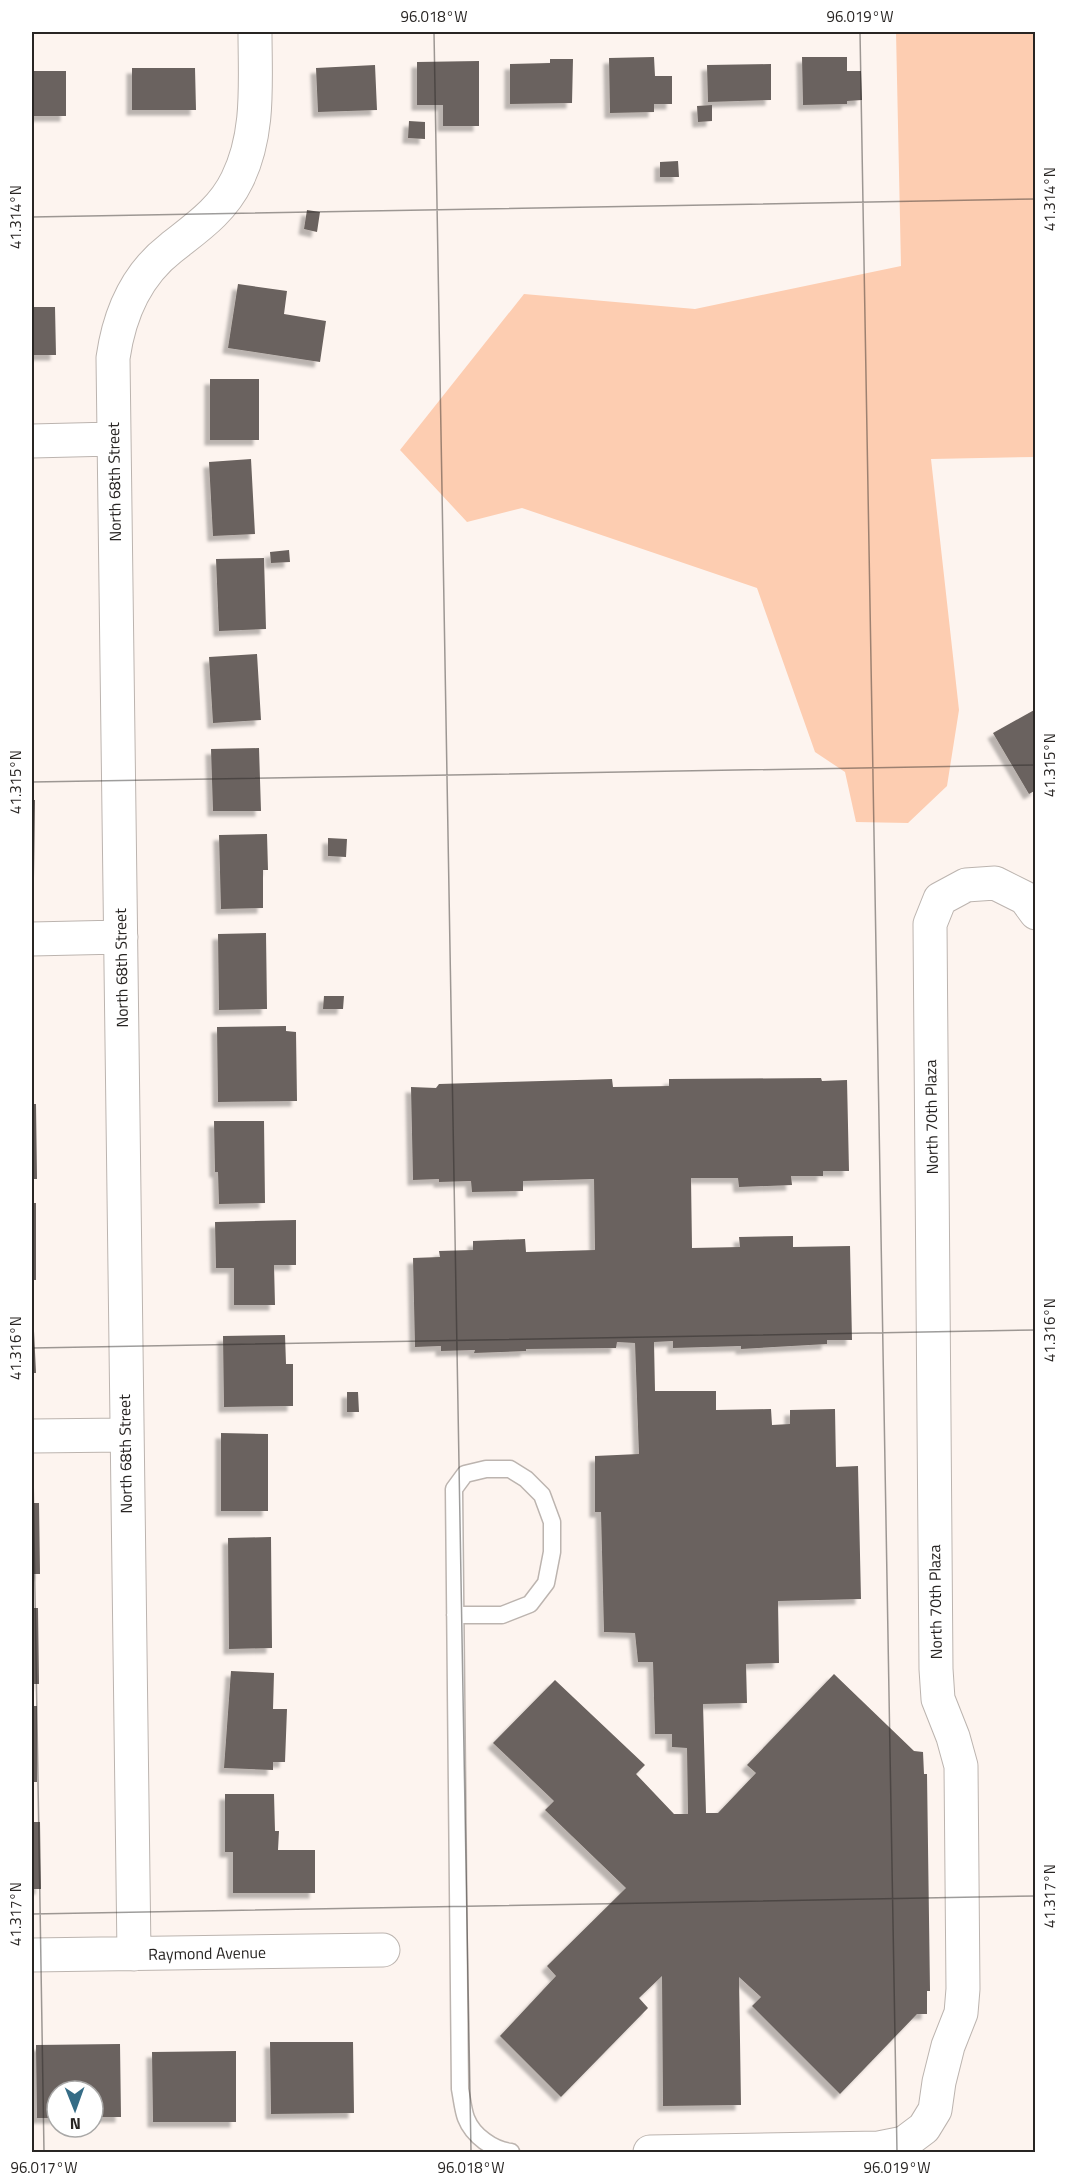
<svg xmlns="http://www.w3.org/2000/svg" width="1067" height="2184" font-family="'Titillium Web',sans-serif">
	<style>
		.green { fill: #fdcdb1 }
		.building { fill: #6a625e; filter: url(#shadow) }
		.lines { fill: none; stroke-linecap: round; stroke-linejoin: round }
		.lane-casing { stroke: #bcb4af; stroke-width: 19 }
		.street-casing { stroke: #bcb4af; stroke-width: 35 }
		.lane { stroke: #fff; stroke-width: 16 }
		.street { stroke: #fff; stroke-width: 33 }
		.ticks { fill: none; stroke: #282523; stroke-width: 1.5; stroke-opacity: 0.45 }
		.labels { text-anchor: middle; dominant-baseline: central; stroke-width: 6; stroke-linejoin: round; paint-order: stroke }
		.street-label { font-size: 16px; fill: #282523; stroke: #fff }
		.neatline { fill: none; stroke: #282523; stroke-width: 2 }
		.ticks-label { font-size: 15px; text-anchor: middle; fill: #282523 }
	</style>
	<defs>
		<filter id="shadow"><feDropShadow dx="-5.5" dy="5.5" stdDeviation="1.5" flood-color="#0004"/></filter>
	</defs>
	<rect width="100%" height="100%" fill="#fdf4ef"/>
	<!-- green -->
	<path class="green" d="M896 32H1036L1035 457 931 459 959 710 947 786 908 823 856 822 845 772 815 752 757 588 522 508 467 522 400 450 524 294 695 309 901 266Z"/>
	<!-- building -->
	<path class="building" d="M654 57 655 76H672V104H654V112L610 113 609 58Z
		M802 57H847V71H861L862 100 847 101V104L803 105Z
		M550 59H573L572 103 510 104V64L550 63Z
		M479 61V126H443V105H417V62Z
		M771 64V100L708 102 707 65Z
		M375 65 377 110 318 112 316 68Z
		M132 68H195L196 110H132Z
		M32 71H66V116H32Z
		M712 105V121L698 122 697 106Z
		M409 121 425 122V139L408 138Z
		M678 161 679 177H660V162Z
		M307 210 320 212 317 232 304 229Z
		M238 284 287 291 284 314 326 321 320 362 228 348Z
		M32 307H55L56 355H32Z
		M210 379H259V440H210Z
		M251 459 255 534 213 536 209 462Z
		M289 550 290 562 271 563 270 552Z
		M264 558 266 629 219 631 216 559Z
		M257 654 261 720 213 723 209 657Z
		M1036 709V790L1029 794 993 733Z
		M259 748 261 811H213L211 749Z
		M32 800H35L34 878H32Z
		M267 834 268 870H263V908L221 909 219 835Z
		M328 838 347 839 346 857 328 856Z
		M266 933 267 1009 219 1010 218 934Z
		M324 996H344L343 1009H323Z
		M286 1026V1031L296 1032 297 1101 218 1102 217 1027Z
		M821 1078 822 1081 847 1080 849 1171H823V1176H791L792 1185 739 1187 738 1178H691L692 1248 740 1247 739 1237 793 1236V1247L850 1246 852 1340H827V1344L741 1349V1346L673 1348V1341L654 1342 655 1391H716V1410L771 1409 772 1425 790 1424V1410L835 1409 836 1467 858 1466 861 1599 778 1601 779 1663 746 1664 747 1703 703 1704 706 1813H718L756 1773 747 1765 834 1674 914 1751 923 1752 924 1774H927L930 1991H927V2014H917L840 2094 752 2006 761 1997 739 1977 741 2105 663 2106 662 1976 639 1998 648 2008 561 2097 500 2036 556 1976 547 1966 626 1888 545 1810 554 1801 493 1743 555 1680 645 1765 636 1774 674 1814H688L687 1748 672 1747V1734H655L653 1662H638L635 1633 604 1632 601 1512H595V1456L639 1454 635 1343 617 1342 616 1348 526 1349V1351L474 1353 475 1350 441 1351V1346L415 1347 413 1258 440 1257 439 1251 473 1250V1241L525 1239 526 1252 595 1250 594 1179 523 1181V1191L472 1192 471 1181 439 1182V1179L413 1180 411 1087 436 1088 439 1084 612 1079 613 1087 669 1086V1079Z
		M32 1104H36L37 1179H32Z
		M214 1121H264L265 1203 219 1204 218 1172H215Z
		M32 1203H36V1280H32Z
		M296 1220V1265H274L275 1305H234V1268H216L215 1222Z
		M32 1310H33L36 1373H32Z
		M285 1335 286 1364H293V1406L224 1407 223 1336Z
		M347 1392H358L359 1412H347Z
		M221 1433 268 1434V1511H221Z
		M32 1503H39L40 1574H32Z
		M271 1537 272 1648 229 1649 228 1538Z
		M32 1608H38L39 1684H32Z
		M231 1671 274 1673 273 1709H287L285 1762H273V1770L224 1768Z
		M32 1706H37V1782H32Z
		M225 1794H274L275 1831H279L278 1850H315V1893H233V1852H225Z
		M32 1822H40L41 1889H32Z
		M270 2042H353L354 2113 271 2114Z
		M120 2044 121 2117H93V2091H57V2118H37L36 2045Z
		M236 2051V2122H153L152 2052Z"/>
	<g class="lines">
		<defs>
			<path id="lane" d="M455 1615H502L530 1604 546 1583 552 1552V1522L542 1495 526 1479 510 1469H486L465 1474 454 1489 460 2089C462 2099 463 2110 466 2118 473 2136 493 2150 511 2152"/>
			<path id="street" d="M32 441 113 439
				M32 939 121 937
				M32 1436 125 1435
				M134 1954C125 1422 119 890 113 358 119 316 136 275 171 248 196 228 222 211 237 180 260 134 255 82 255 32
				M32 1955 383 1950
				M650 2152 879 2148 904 2143 924 2128 935 2110 939 2082 948 2046 961 2013 963 1989 961 1766 953 1737 938 1699 936 1669 930 924 940 899 966 885 995 883 1025 898 1036 913"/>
		</defs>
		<!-- lane casing -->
		<use href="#lane" class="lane-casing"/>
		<!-- street casing -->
		<use href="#street" class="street-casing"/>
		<!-- lane -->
		<use href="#lane" class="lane"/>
		<!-- street -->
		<use href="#street" class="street"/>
	</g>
	<!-- ticks -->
	<path class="ticks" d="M434 32 471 2152M860 32 897 2152M32 217 1036 199M32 782 1036 765M32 1348 1036 1330M32 1410 44 2152M32 1914 1036 1896"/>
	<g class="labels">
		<!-- street labels -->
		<g class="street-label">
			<text transform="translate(114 482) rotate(-91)">North 68th Street</text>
			<text transform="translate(121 968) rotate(-91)">North 68th Street</text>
			<text transform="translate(931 1117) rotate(-91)">North 70th Plaza</text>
			<text transform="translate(125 1454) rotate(-91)">North 68th Street</text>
			<text transform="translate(935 1602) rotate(-91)">North 70th Plaza</text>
			<text transform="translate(207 1953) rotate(-1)">Raymond Avenue</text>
		</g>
	</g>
	<!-- border -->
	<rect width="1067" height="2184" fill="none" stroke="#ffffff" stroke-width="66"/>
	<!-- north arrow -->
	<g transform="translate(75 2109) rotate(179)"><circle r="28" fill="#ffffff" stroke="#a9a8a7" stroke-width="1.5"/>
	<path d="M0-4.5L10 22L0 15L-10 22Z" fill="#356c86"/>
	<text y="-9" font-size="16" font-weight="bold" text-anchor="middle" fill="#282523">N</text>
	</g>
	<rect x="33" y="33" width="1001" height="2118" class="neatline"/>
	<g class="ticks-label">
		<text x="434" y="22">96.018°W</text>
		<text x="860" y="22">96.019°W</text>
		<text transform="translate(1050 199) rotate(-90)" y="5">41.314°N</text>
		<text transform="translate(16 217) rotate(-90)" y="5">41.314°N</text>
		<text transform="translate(1050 765) rotate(-90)" y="5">41.315°N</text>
		<text transform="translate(16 782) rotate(-90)" y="5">41.315°N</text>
		<text transform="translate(1050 1330) rotate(-90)" y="5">41.316°N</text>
		<text transform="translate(16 1348) rotate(-90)" y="5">41.316°N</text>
		<text transform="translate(1050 1896) rotate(-90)" y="5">41.317°N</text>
		<text transform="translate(16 1914) rotate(-90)" y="5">41.317°N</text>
		<text x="44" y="2173">96.017°W</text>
		<text x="471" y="2173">96.018°W</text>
		<text x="897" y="2173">96.019°W</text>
	</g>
</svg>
